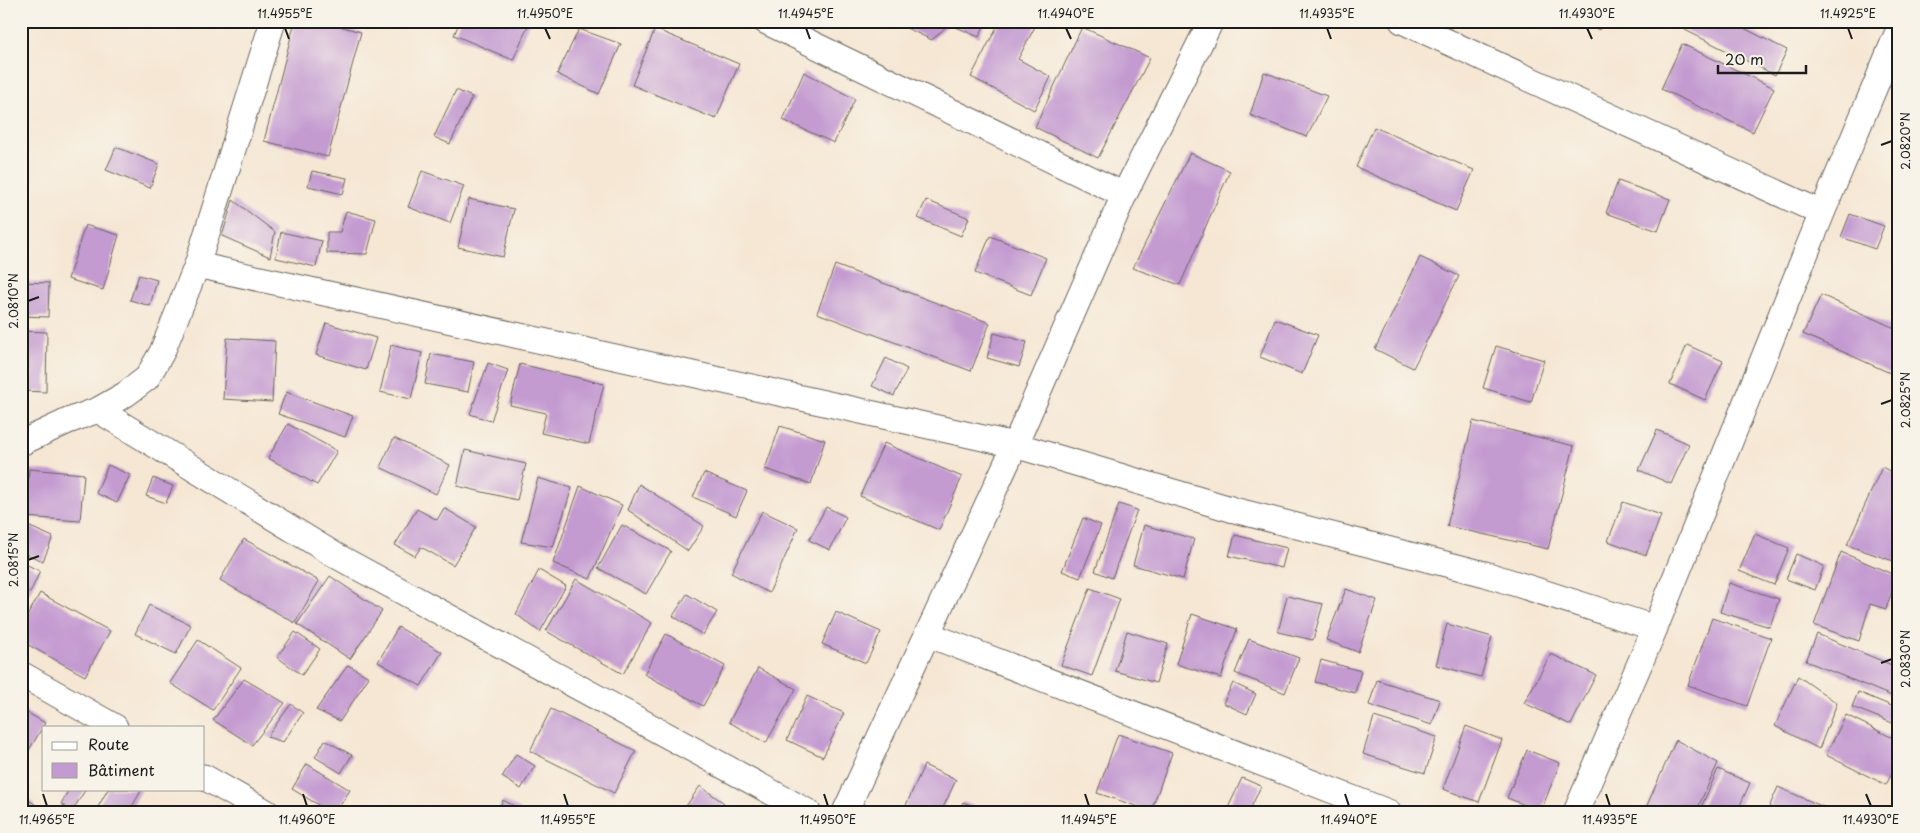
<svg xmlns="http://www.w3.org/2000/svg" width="1920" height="833" font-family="'Playpen Sans',sans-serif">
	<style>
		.building { fill: #c49bd1 }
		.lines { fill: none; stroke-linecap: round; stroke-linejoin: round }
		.street-casing { stroke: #68635c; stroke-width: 27 }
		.street { stroke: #fff; stroke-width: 25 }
		.ticks { fill: none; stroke: #1c1c1c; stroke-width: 2 }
		.neatline { fill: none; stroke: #1c1c1c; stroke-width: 2 }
		.ticks-label { font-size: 12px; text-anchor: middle; fill: #1c1c1c }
	</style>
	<rect width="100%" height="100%" fill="#f7f3e8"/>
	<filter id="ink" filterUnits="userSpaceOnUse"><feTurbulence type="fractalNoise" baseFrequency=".02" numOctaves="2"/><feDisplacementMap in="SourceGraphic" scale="10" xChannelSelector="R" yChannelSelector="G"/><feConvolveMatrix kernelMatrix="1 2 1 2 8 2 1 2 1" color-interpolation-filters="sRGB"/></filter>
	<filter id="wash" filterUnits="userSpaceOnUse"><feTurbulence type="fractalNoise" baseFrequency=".0096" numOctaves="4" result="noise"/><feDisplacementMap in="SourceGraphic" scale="20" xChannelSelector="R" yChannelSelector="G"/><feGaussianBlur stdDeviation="1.12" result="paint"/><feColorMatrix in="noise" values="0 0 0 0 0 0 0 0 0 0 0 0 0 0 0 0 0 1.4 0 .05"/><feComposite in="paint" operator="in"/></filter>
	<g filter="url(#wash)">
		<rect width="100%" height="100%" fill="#f6e7d4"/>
		<g id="blocks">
			<!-- building -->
			<path class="building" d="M295 21H320L361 32 328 157 264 141Z
				M460 21H530L513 60 454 35Z
				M904 21H986L979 37 949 24 932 40 902 26Z
				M1000 21H1038L1018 59 1051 77 1034 110 971 77Z
				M1581 21H1604L1599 30Z
				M1690 21H1730L1787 50 1775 75 1685 30Z
				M1082 27 1150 58 1098 158 1035 127Z
				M579 29 621 44 599 94 557 74Z
				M655 29 739 64 716 119 632 85Z
				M1682 44 1774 88 1753 132 1661 89Z
				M804 72 855 99 834 143 783 120Z
				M1264 72 1327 96 1307 137 1250 115Z
				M456 90 472 97 450 144 434 137Z
				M1374 127 1474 170 1456 211 1356 167Z
				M116 147 159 164 150 188 106 170Z
				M1190 153 1230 171 1180 285 1133 268Z
				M312 171 347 178 343 194 308 186Z
				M422 171 464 186 450 223 408 207Z
				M1618 181 1670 199 1658 231 1606 213Z
				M469 199 514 209 503 257 458 247Z
				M233 200 275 232 270 257 222 236Z
				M926 200 969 218 961 236 918 218Z
				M346 211 376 219 367 254 327 253V232H340Z
				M1850 214 1884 226 1875 249 1841 237Z
				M85 225 119 235 103 290 68 279Z
				M281 232 322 241 316 267 276 258Z
				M990 236 1046 258 1031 295 975 273Z
				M1420 257 1459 276 1413 368 1375 349Z
				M835 265 990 323 971 371 817 313Z
				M139 275 157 280 150 306 130 300Z
				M21 282 49 283 48 317 21 316Z
				M1821 295 1899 330V377L1803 334Z
				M1275 319 1318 335 1302 374 1260 357Z
				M326 323 376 338 366 370 316 355Z
				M21 331 47 332 46 392 21 391Z
				M994 333 1027 342 1019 367 987 358Z
				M227 338 275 341 272 402 223 399Z
				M391 345 422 353 411 399 380 392Z
				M1687 345 1723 361 1705 400 1670 384Z
				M1496 346 1544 360 1531 402 1483 388Z
				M431 354 474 362 468 392 425 384Z
				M886 358 907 369 894 396 872 386Z
				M488 363 508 370 491 421 470 414Z
				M520 364 604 384 589 444 541 433 546 413 510 405Z
				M286 392 353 416 345 437 278 414Z
				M1473 421 1574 446 1548 549 1447 526Z
				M288 424 337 451 317 485 268 458Z
				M780 426 825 440 811 484 765 469Z
				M1657 430 1689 444 1671 484 1639 470Z
				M394 438 450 465 436 494 380 467Z
				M884 443 962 477 939 530 860 496Z
				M465 450 526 464 517 500 457 486Z
				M108 465 130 475 117 503 96 493Z
				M1882 467 1899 476V563L1847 545Z
				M29 469 84 474 80 521 24 517Z
				M704 473 747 491 736 516 693 497Z
				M153 478 173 486 166 503 146 496Z
				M538 478 572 488 553 547 521 542Z
				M639 484 704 526 688 551 628 510Z
				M580 486 622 505 590 579 553 563Z
				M1623 502 1661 515 1646 555 1608 541Z
				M1119 504 1137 510 1112 578 1095 571Z
				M826 507 846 517 830 550 809 540Z
				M444 508 476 527 453 565 421 547 415 556 395 545 417 509 437 520Z
				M762 511 798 528 769 593 731 573Z
				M1083 518 1101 525 1080 578 1062 571Z
				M21 523 53 537 43 561 21 552Z
				M622 525 671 551 646 594 598 568Z
				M1144 525 1194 539 1183 579 1133 565Z
				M1755 534 1789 548 1774 585 1739 571Z
				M1235 535 1287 548 1282 568 1229 556Z
				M244 539 319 581 295 623 220 580Z
				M1841 552 1897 576 1886 609 1870 604 1859 641 1814 625Z
				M1796 554 1824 566 1815 590 1786 579Z
				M21 562 40 571 30 593 21 589Z
				M539 570 566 586 540 632 516 614Z
				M330 576 382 611 350 659 297 624Z
				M576 579 652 623 623 674 546 631Z
				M1729 583 1779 599 1770 627 1720 612Z
				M1090 588 1120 599 1092 676 1061 665Z
				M1346 589 1377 600 1358 652 1326 640Z
				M40 593 110 631 85 676 21 641V627Z
				M687 594 717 612 703 635 673 616Z
				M1287 596 1323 604 1313 640 1278 632Z
				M149 605 191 625 176 654 135 634Z
				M836 612 881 632 866 663 822 644Z
				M1192 614 1237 629 1221 678 1176 664Z
				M1712 618 1771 638 1747 706 1688 685Z
				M1447 624 1492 637 1481 677 1436 665Z
				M398 627 442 652 421 686 378 662Z
				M1127 631 1168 644 1156 683 1115 671Z
				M295 632 320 649 302 675 277 657Z
				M666 634 725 666 703 706 644 674Z
				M1817 634 1899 668V699L1806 661Z
				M1249 639 1299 658 1285 693 1235 673Z
				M198 640 241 668 213 710 170 683Z
				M1551 654 1596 675 1571 725 1524 703Z
				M1321 660 1361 671 1355 693 1315 682Z
				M348 665 369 677 340 721 316 710Z
				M758 668 796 689 766 743 729 722Z
				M1798 676 1837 703 1819 749 1775 726Z
				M244 679 285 703 252 745 213 720Z
				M1377 680 1440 700 1432 725 1369 705Z
				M1233 683 1256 694 1247 714 1223 703Z
				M1858 692 1899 709V714L1895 724 1852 707Z
				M807 696 844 713 823 757 787 740Z
				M291 704 303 713 283 742 267 737Z
				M21 709 45 723 21 764Z
				M551 709 636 751 614 793 530 751Z
				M1846 715 1899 741V759L1886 785 1826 755Z
				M1374 717 1437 737 1425 773 1363 754Z
				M1466 726 1502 740 1479 802 1443 789Z
				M1118 734 1172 753 1151 811 1097 793Z
				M325 740 352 755 341 773 315 757Z
				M1676 740 1718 763 1696 812H1644Z
				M1527 750 1560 763 1541 811 1507 798Z
				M516 754 535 766 521 789 502 777Z
				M307 764 350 790 336 812H330L292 789Z
				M924 765 956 780 941 812H903Z
				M1718 769 1750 783 1737 812H1699Z
				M1242 778 1261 786 1249 812H1235L1228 808Z
				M700 786 724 803 718 812H682Z
				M1778 787 1826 808 1824 812H1767Z
				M69 789H86L72 811 61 804Z
				M108 789H142L129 812H105L98 807Z
				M21 796 35 804 31 812H21Z
				M503 800 521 810 520 812H497Z
				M963 802 989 812H959Z"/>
		</g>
	</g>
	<g filter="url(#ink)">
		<use href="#blocks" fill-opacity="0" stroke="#68635c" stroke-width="1"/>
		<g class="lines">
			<defs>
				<path id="street" d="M765 21 1124 195
					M1402 21 1822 213
					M197 265 1015 445 1234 510 1485 574 1655 628
					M98 410 333 554 808 812
					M21 443 68 421 98 410 126 394 147 378 162 352 197 265 273 21
					M927 634 1388 812
					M21 674 115 727
					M204 777 266 812
					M845 812 1015 445 1124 195 1211 21
					M1576 812 1655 628 1822 213 1899 29"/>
			</defs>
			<!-- street casing -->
			<use href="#street" class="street-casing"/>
			<!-- street -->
			<use href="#street" class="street"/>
		</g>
	</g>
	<!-- ticks -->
	<path class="ticks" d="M285 28 289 39M545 28 550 39M806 28 810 39M1066 28 1071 39M1327 28 1331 39M1587 28 1592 39M1848 28 1852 39M1881 145 1892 141M28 301 39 297M1881 404 1892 400M28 560 39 556M1881 663 1892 659M43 794 47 806M303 794 307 806M564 794 568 806M824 794 828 806M1085 794 1089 806M1345 794 1349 806M1606 794 1610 806M1866 794 1871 806"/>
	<!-- margin -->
	<rect width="1920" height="833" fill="none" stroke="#f7f3e8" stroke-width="55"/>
	<!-- legend -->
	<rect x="42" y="726" width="162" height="65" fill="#f7f3e8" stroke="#9f9d96"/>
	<rect x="52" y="742" width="25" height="8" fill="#ffffff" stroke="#9f9d96"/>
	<text x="88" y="750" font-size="15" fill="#1c1c1c">Route</text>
	<rect x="52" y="763" width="25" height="15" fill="#c49bd1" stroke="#9f9d96"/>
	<text x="88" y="776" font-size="15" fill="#1c1c1c">Bâtiment</text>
	<!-- scale -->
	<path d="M1718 65v8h88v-8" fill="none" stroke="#1c1c1c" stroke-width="2.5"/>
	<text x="1725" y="65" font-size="15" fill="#1c1c1c" stroke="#f7f3e8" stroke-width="4" paint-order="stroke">20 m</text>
	<rect x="28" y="28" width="1864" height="778" class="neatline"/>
	<g class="ticks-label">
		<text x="285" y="18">11.4955°E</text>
		<text x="545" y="18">11.4950°E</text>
		<text x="806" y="18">11.4945°E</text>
		<text x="1066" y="18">11.4940°E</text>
		<text x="1327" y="18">11.4935°E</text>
		<text x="1587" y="18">11.4930°E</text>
		<text x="1848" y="18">11.4925°E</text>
		<text transform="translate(1906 141) rotate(-90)" y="4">2.0820°N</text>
		<text transform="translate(14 301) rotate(-90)" y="4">2.0810°N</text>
		<text transform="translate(1906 400) rotate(-90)" y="4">2.0825°N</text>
		<text transform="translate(14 560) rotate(-90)" y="4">2.0815°N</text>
		<text transform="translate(1906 659) rotate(-90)" y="4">2.0830°N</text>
		<text x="47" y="824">11.4965°E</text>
		<text x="307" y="824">11.4960°E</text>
		<text x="568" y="824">11.4955°E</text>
		<text x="828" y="824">11.4950°E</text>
		<text x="1089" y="824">11.4945°E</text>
		<text x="1349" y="824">11.4940°E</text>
		<text x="1610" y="824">11.4935°E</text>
		<text x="1871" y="824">11.4930°E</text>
	</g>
</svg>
